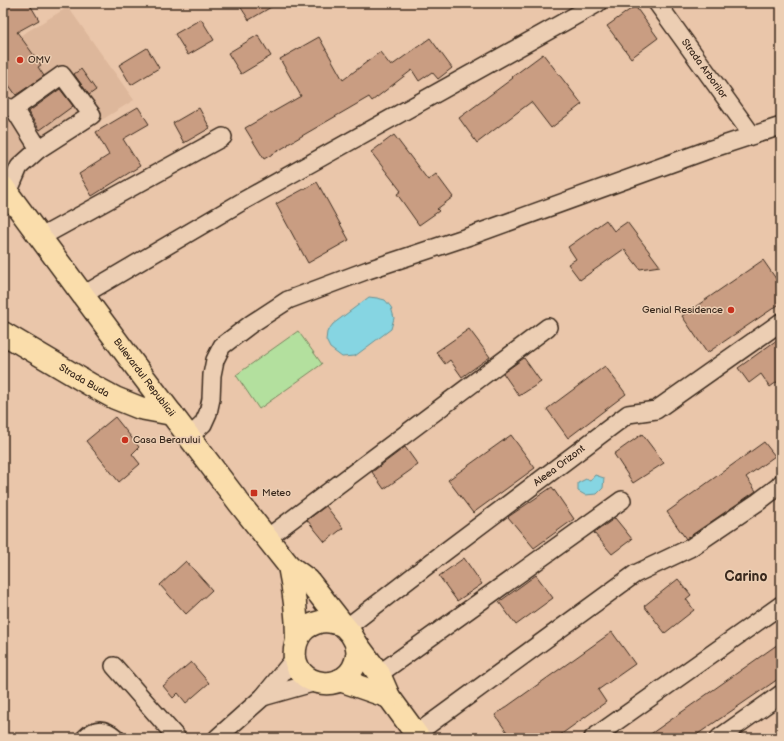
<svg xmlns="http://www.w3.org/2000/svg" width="784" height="741" font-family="'Balsamiq Sans',sans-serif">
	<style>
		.built { fill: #ddb79b }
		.green { fill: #b3e09e; stroke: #77855e }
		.water { fill: #86d5e2; stroke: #689194 }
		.building { fill: #c99d82; stroke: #3b2a1e }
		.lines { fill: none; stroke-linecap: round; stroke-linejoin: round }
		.minor-casing { stroke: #3b2a1e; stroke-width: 20 }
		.major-casing { stroke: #3b2a1e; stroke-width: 25 }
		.minor { stroke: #ecceb3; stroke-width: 17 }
		.major { stroke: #faddab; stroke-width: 22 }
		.poi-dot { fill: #c8321e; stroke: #ecceb3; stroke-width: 1.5 }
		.labels { text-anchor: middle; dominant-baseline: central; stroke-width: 3; stroke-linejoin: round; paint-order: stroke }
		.poi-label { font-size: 10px; fill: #3b2a1e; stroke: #ecceb3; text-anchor: start }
		.street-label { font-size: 10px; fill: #3b2a1e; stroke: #ecceb3 }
		.district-label { font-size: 14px; font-weight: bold; fill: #3b2a1e; stroke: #ecceb3 }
	</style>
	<rect width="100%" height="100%" fill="#eac6aa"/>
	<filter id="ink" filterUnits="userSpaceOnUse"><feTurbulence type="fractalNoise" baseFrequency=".025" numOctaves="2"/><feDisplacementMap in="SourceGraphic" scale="8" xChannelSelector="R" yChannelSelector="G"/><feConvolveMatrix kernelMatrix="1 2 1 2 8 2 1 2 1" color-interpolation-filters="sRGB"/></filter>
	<g filter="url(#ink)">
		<!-- built -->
		<path class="built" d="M68 7 134 100 35 161 24 182 3 154V46Z"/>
		<!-- green -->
		<path class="green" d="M298 331 322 364 259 409 236 375Z"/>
		<!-- water -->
		<path class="water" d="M369 297 377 298 385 300 391 307 394 318 391 329 355 356 342 357 330 348 326 340 327 332 333 324Z
			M595 475 604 478 603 488 597 494 585 495 578 491V483L586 479 590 481Z"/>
		<!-- building -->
		<path class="building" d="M3 3H29L39 20 17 32 41 65 38 67 44 76 16 95 3 77Z
			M238 3H278L249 20Z
			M635 6 658 38 631 58 607 26Z
			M201 19 214 40 188 55 175 34Z
			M258 35 271 56 241 74 228 53Z
			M319 37 343 80 380 52 391 66 430 38 452 68 438 79 432 72 419 81 412 70 372 101 369 97 288 144V145L264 159 245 128 301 96 280 59Z
			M147 48 159 68 131 85 119 65Z
			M543 54 582 104 551 128 531 102 477 143 459 118 513 78 512 77Z
			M81 69 96 90 89 95 74 74Z
			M60 89 73 106 40 130 28 112Z
			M138 107 149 124 123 139 140 166 92 196 79 174 109 155 96 132Z
			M199 108 210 128 184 143 173 123Z
			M394 135 428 180 436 174 453 197 437 209 439 211 419 225 397 194 401 191 371 152Z
			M317 182 349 240 308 263 276 204Z
			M606 220 614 231 627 222 660 266 640 269 624 249 580 280 568 264 576 259 568 247Z
			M763 260 781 286V303L707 353 682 316Z
			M469 329 490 357 462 377 450 360 445 364 436 352Z
			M781 337V379L770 387 761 374 749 383 738 368Z
			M524 358 541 382 519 396 503 373Z
			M605 366 626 394 568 438 547 409Z
			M115 417 139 447 132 454 140 464 119 482 86 441Z
			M642 434 664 463 633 483 614 454Z
			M511 435 535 468 473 513 448 480Z
			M764 442 775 456 746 477 756 491 686 539 667 512Z
			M405 447 418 465 384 489 372 472Z
			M552 487 574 519 534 548 508 517Z
			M326 506 343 528 325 542 307 520Z
			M615 518 632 539 612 554 594 533Z
			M464 558 482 584 457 601 439 576Z
			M186 561 212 590 186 614 160 585Z
			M536 575 553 598 516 625 499 602Z
			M678 579 691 595 686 599 694 610 665 633 644 606Z
			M612 632 635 664 598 690 606 702 556 738H511L495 715Z
			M781 642V677L692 738H645Z
			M191 662 209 683 186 703 178 693 173 698 163 686Z"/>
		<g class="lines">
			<defs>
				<g id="minor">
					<path id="s1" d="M657 3 752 135"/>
					<path d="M4 106 14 109 39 149"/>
					<path d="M8 193 19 167 39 149 92 115 62 75 14 109"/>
					<path d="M41 237 223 137"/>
					<path d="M83 295 243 201 598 3"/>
					<path d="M189 437 203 424 208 413 211 399 212 375 215 360 222 346 251 324 288 300 368 270 470 236 705 151 781 126"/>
					<path d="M267 538 548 327"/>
					<path id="s2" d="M346 628 442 554 628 414 656 410 781 322"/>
					<path d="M114 666 177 738"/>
					<path d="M379 674 622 500"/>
					<path d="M263 697 316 682"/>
					<path d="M416 734 635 574 690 548 758 502 779 486 781 483"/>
					<path d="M85 738C96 727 105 728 116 738"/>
					<path d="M217 738 263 697 295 658"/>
					<path d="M593 738 781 605"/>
					<path d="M719 738 781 694"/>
				</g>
				<g id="major">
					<path id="s3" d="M3 187 136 367 240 504 289 566 308 580 344 626 351 634 356 643 379 674 389 697 419 738"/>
					<path id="s4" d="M3 333 91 385 115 398 140 408 172 414"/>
					<path d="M289 566C294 590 297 614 297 639"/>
					<path d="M344 626C330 620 320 619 306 628 300 633 296 641 295 649 290 689 351 697 357 656 358 652 357 647 356 643"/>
					<path d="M340 680 389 697"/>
				</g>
			</defs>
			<!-- minor casing -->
			<use href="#minor" class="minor-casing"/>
			<!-- major casing -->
			<use href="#major" class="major-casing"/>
			<!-- minor -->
			<use href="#minor" class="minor"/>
			<!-- major -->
			<use href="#major" class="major"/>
		</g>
	</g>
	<!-- markers -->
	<g class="poi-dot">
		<circle cx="20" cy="60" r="4"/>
		<circle cx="731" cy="310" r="4"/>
		<circle cx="125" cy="440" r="4"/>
		<rect x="250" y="489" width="8" height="8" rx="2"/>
	</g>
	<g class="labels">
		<!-- poi labels -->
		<g class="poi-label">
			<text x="28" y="60">OMV</text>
			<text x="723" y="310" text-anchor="end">Genial Residence</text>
			<text x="133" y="440">Casa Berarului</text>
			<text x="262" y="493">Meteo</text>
		</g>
		<!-- street labels -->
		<g class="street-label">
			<text stroke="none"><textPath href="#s1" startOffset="81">Strada Arborilor</textPath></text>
			<text stroke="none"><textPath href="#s3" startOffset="237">Bulevardul Republicii</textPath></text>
			<text stroke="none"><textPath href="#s4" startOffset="94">Strada Buda</textPath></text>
			<text stroke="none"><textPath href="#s2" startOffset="268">Aleea Orizont</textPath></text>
		</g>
		<!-- district labels -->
		<g class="district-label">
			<text x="746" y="576">Carino</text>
		</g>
	</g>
	<!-- margin -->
	<rect width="784" height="741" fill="none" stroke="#ecceb3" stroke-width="16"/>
	<rect x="8" y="8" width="768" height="725" fill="none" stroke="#3b2a1e" stroke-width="1.5" filter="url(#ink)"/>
</svg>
